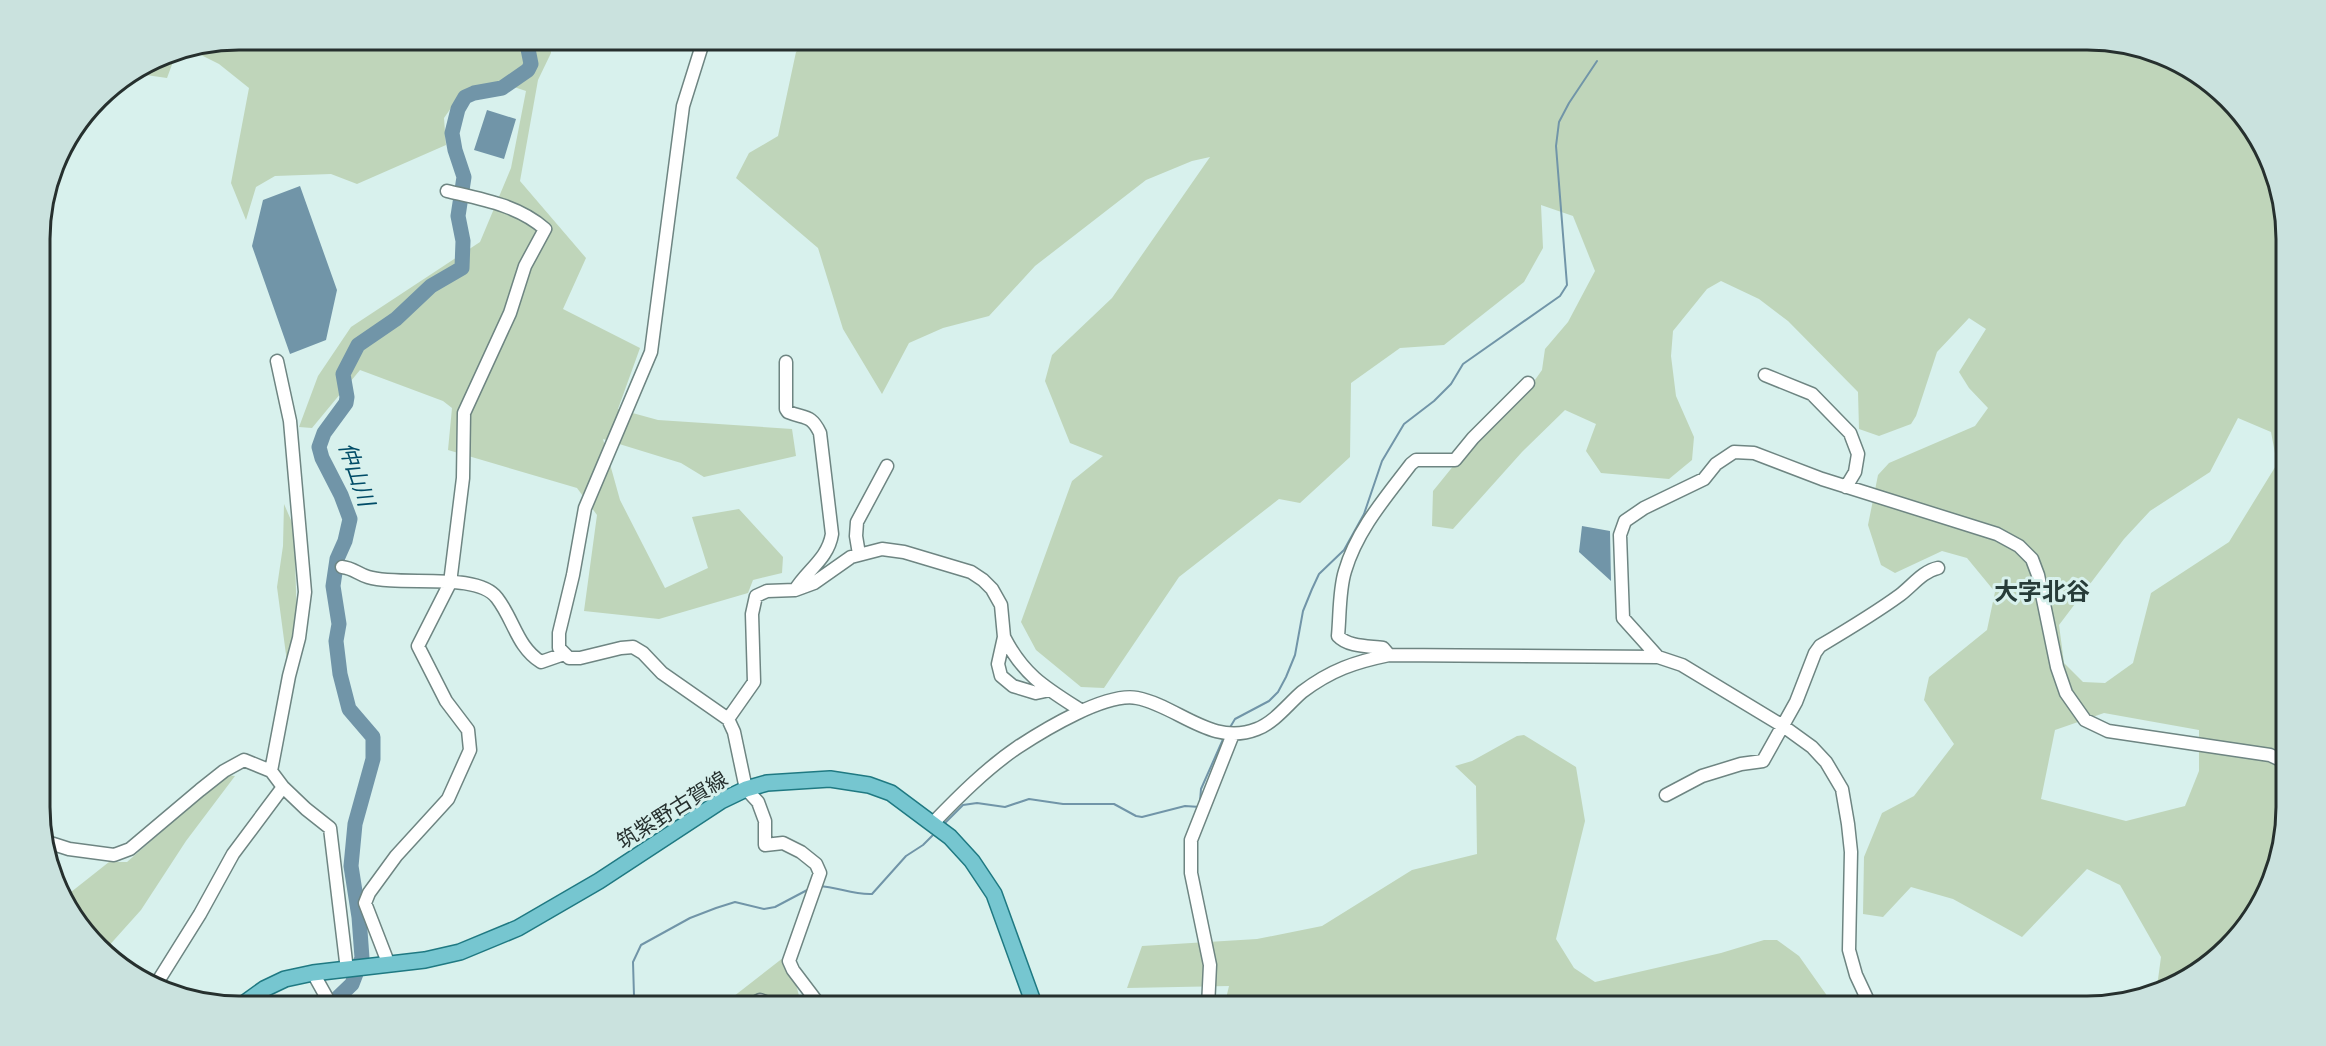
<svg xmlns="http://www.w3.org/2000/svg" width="2326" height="1046" font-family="Raleway,'Noto Sans JP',sans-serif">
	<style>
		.green { fill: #bfd5ba; fill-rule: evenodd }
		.water { fill: #7195a8 }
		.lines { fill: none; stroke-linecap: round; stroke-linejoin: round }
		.stream { stroke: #7195a8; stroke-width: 2 }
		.river { stroke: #7195a8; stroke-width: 15 }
		.minor-casing { stroke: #6e8582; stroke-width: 15 }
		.major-casing { stroke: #1f7982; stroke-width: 18 }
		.minor { stroke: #fff; stroke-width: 12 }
		.major { stroke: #76c6d0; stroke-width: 15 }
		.labels { text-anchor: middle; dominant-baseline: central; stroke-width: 6; stroke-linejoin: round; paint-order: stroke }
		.street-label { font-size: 21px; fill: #26302e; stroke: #d8f1ed }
		.water-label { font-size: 22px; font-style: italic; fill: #004c67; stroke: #d8f1ed }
		.quarter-label { font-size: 24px; font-weight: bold; fill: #273c39; stroke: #d8f1ed }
		.rim { fill: none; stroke: #26302e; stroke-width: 3 }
	</style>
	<rect width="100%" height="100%" fill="#d8f1ed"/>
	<!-- green -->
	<path class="green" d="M239 39H550L551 53 538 80 520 181 586 258 563 309 640 348 618 409 658 420 792 429 796 456 704 477 681 463 603 439 620 500 665 588 708 568 692 517 739 509 783 557 782 573 753 580 748 593 659 619 584 611 597 515 577 488 448 450 452 408 443 401 360 370 312 428 299 427 318 376 351 327 480 242 511 168 526 91 505 84 460 95 444 118 446 145 357 184 331 174 275 176 256 187 246 220 231 183 249 88 219 64 189 49Z
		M811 39H2087L2164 54 2246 117 2285 213 2287 807 2272 884 2238 939 2198 973 2157 987 2161 957 2120 885 2087 869 2022 937 1953 899 1911 887 1883 917 1863 914 1864 857 1882 813 1914 796 1954 744 1924 700 1929 677 1987 630 1995 592 1967 558 1942 551 1895 573 1881 565 1868 525 1878 475 1889 463 1975 426 1988 408 1969 388 1959 372 1986 329 1969 318 1937 352 1916 416 1911 424 1879 436 1859 429 1858 392 1788 321 1759 299 1721 281 1707 289 1673 331 1671 356 1676 396 1694 437 1692 460 1669 479 1601 473 1586 451 1596 424 1565 410 1522 452 1453 529 1432 526 1433 491 1463 454 1525 394 1542 370 1545 349 1568 322 1595 271 1573 216 1541 205 1543 248 1524 282 1444 345 1400 348 1351 383 1350 457 1300 503 1279 499 1179 577 1104 688 1081 687 1036 650 1021 622 1072 481 1103 456 1070 443 1045 381 1052 355 1112 298 1210 157 1192 161 1146 180 1035 266 989 316 943 328 909 343 882 394 843 329 818 248 736 178 749 153 778 136 796 52ZM2238 418 2271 432 2277 464 2229 542 2151 593 2133 663 2105 683 2083 682 2064 663 2059 625 2124 539 2150 511 2210 472ZM2104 713 2199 730V771L2185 806 2126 821 2041 799 2055 730Z
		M177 51 167 78 132 73 163 54Z
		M284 504 294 527 297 622 287 662 277 587 283 546Z
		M1524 735 1576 767 1585 821 1556 939 1574 968 1595 982 1721 953 1764 940H1777L1799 956 1835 1007H1224L1229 986 1127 988 1142 946 1257 939 1322 926 1412 870 1477 854 1476 786 1455 766 1472 761 1517 736Z
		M226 775 235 776 186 841 141 910 106 949 80 929 66 896 109 862H127Z
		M788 954 802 1007H718L729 1000Z"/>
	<!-- water -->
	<path class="water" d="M487 110 516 119 504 159 474 150Z
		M300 186 337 290 326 340 290 354 252 246 263 200Z
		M1582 526 1610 531 1611 581 1579 552Z"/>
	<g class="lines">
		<!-- stream -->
		<path class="stream" d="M1229 729 1235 719 1269 701 1278 692 1286 677 1295 655 1303 611 1312 589 1319 574 1344 550 1364 514 1382 461 1404 424 1434 401 1451 384 1463 364 1560 296 1567 285 1556 146 1559 122 1569 103 1597 61
			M1200 801 1201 789 1224 737
			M944 824 963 805 977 803 1005 807 1029 799 1063 804H1114L1136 816 1142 817 1185 806 1200 807
			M819 886C838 887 853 895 872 894L906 856 923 845 936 832
			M628 1007 634 996 633 962 641 945 690 918 716 908 735 902 764 909 775 907 811 888"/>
		<!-- river -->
		<path class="river" d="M328 1007 352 984 362 958 359 917 351 866 355 824 373 759V737L349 709 340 674 336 641 339 624 333 586 337 559 345 541 350 519 341 495 322 458 319 447 324 433 346 403 347 397 343 374 358 345 396 319 431 286 462 268 463 241 458 216 464 177 455 150 452 133 458 109 465 97 474 93 502 88 528 70 531 64 526 39"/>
		<defs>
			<path id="minor" d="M704 39 683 106 651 352 585 508 573 575 559 633V648L569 658H580L621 648 633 647 643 653 662 673 728 719 734 732 746 789 758 802 765 821V845L783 843 801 852 816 864 820 873 789 961 793 970 821 1007
				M786 362V409L788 412C805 419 811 414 820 433L832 534C828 559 807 570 795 590
				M1765 375 1812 394 1850 433 1858 454 1855 472 1846 487
				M859 554 856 536 857 522 887 466
				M342 567C353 568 358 574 368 577 400 587 477 571 497 598 514 620 517 647 541 662L564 654
				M1004 637C1024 676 1046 688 1082 711
				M1389 655 1383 648C1369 646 1348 647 1338 636 1340 615 1339 590 1345 571 1357 530 1386 497 1411 464L1416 460H1455L1473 438 1528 383
				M1658 657 1623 618 1620 535 1625 521 1644 508 1704 479 1716 464 1734 452 1754 453 1822 479 1997 534 2019 546 2032 559 2038 575 2057 667 2066 693 2085 720 2108 731 2270 755 2287 763
				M728 719 754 682 752 614 756 596 767 591 795 590 814 583 851 557 882 549 904 552 971 572 983 580 992 589 1001 605 1004 637 998 664 1001 676 1013 686 1036 693 1050 690
				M271 771 289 676 299 638 305 592 290 421 277 361
				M1666 795 1702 776 1741 764 1763 761 1796 702 1815 653 1820 646C1847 630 1874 614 1900 595 1912 586 1923 571 1938 568
				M933 823C959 796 987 768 1018 747 1044 730 1106 692 1137 698 1178 706 1212 747 1257 729 1275 722 1288 704 1302 692 1331 670 1355 662 1389 655L1658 657 1682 665 1783 726 1812 747 1826 762 1842 789 1848 824 1851 852 1849 950 1856 975 1871 1007
				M44 841 69 849 114 855 130 849 200 790 224 771 244 760 271 771 283 787 306 809 330 828 347 970
				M389 965 365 903 369 893 396 856 448 799 470 750 468 730 446 701 418 646 450 583 463 478 464 413 510 313 525 266 545 229C518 205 481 199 447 191
				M313 973 332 1007
				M155 986 200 914 233 854 283 787
				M746 1007 760 1000 779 1007
				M1208 1007 1210 965 1191 873V840L1233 734"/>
			<path id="major" d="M239 1007 264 989 285 979 313 973 425 960 460 952 518 928 599 881 721 801 746 789 767 783 830 779 869 785 891 793 950 837 972 861 994 894 1035 1007"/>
		</defs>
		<!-- minor casing -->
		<use href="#minor" class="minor-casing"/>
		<!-- major casing -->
		<use href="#major" class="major-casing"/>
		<!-- minor -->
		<use href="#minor" class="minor"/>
		<!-- major -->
		<use href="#major" class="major"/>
	</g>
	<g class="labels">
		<!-- street labels -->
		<g class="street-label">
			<text transform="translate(672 810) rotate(-32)">筑紫野古賀線</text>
		</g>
		<!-- water labels -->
		<g class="water-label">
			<text transform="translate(357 474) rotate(71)">仲山川</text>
		</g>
		<!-- quarter labels -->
		<g class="quarter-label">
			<text x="2042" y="591">大字北谷</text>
		</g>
	</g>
	<!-- crop -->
	<path d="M0 0H2326V1046H0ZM239 50H2087A189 189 0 0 1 2276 239V807A189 189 0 0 1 2087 996H239A189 189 0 0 1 50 807V239A189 189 0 0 1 239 50Z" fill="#cae2de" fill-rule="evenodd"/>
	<path class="rim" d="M239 50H2087A189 189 0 0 1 2276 239V807A189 189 0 0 1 2087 996H239A189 189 0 0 1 50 807V239A189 189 0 0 1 239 50Z"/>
</svg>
